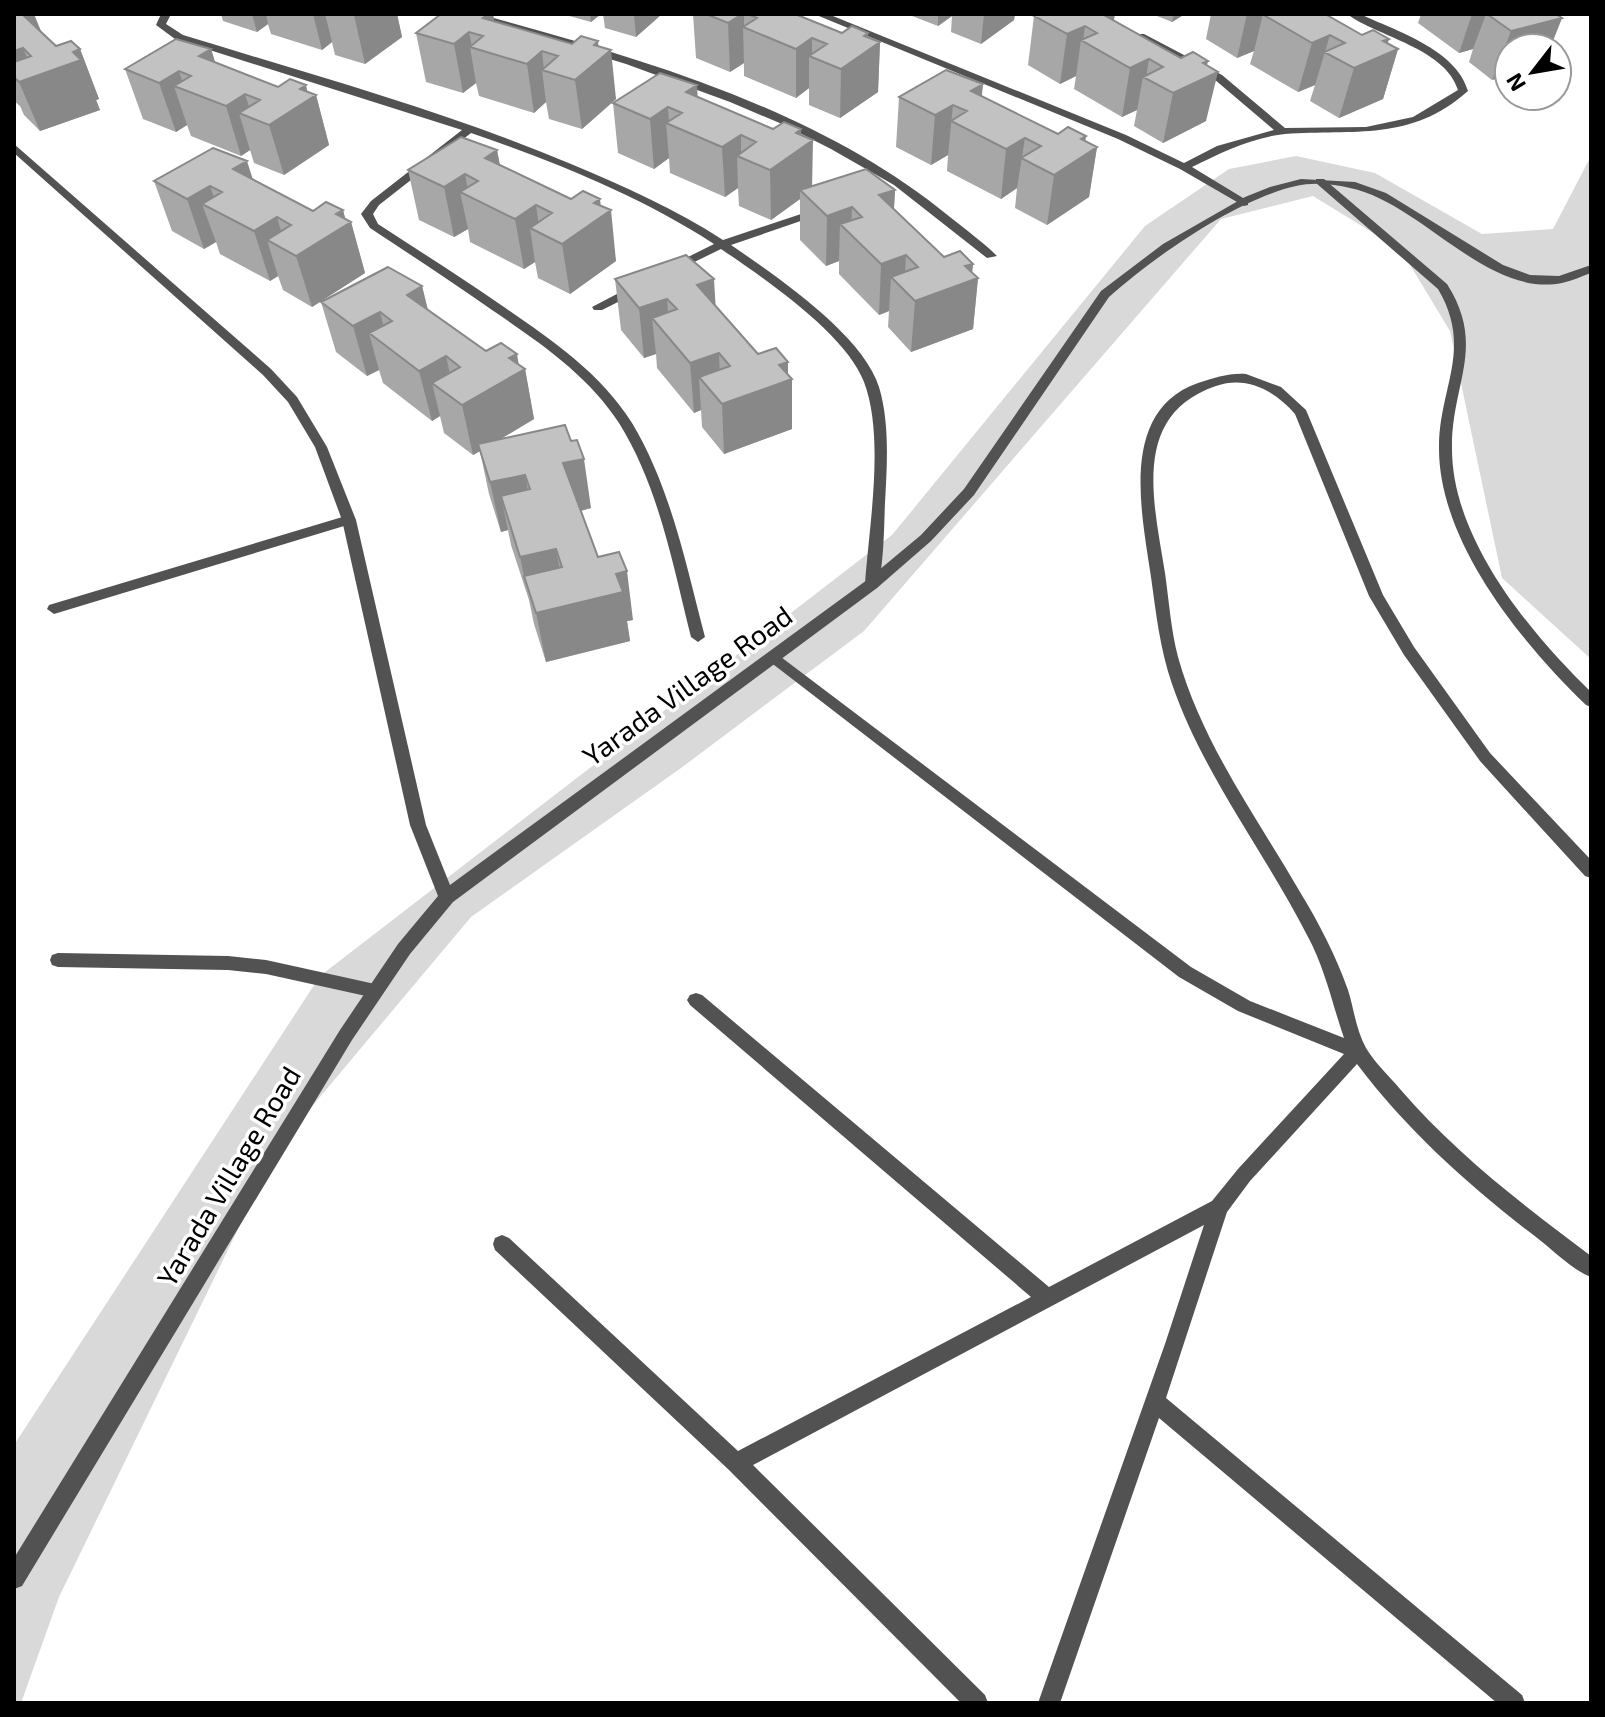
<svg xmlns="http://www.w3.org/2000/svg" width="1605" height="1717" font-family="'Exo 2',sans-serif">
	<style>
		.green { fill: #d9d9d9 }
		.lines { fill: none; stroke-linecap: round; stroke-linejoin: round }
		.service { fill: #525252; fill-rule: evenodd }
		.minor { fill: #525252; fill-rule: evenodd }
		.tertiary { fill: #525252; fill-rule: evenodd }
		.wall { fill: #a7a7a7 }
		.shaded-wall { fill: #888 }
		.building { fill: #c2c2c2; stroke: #888; stroke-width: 2 }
		.labels { text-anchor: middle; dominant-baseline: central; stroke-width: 7; stroke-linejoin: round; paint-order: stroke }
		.street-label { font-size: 28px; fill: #000; stroke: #fff }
	</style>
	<rect width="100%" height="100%" fill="#fff"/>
	<!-- green -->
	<path class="green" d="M1296 156 1375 173 1482 234 1553 229 1591 156V659L1502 578 1450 331 1401 250 1313 196 1221 219 864 631 681 768 471 917 278 1147 59 1597 21 1703H14V1445L320 976 892 535 1145 226 1229 169Z"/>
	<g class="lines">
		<!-- service -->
		<path class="service" d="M1316 179H1324L1447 284C1487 347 1451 384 1452 449 1452 539 1530 633 1591 692V707L1586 705C1522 643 1440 544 1439 450 1438 388 1474 350 1438 289L1316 183Z
			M349 515 356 520 354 523 54 614 47 609 49 605Z
			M58 953 228 956 266 960 375 984 381 986 383 991 381 996 375 998 266 974 228 970 58 967 52 965 50 960 52 955Z"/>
		<!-- minor -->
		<path class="minor" d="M161 14H171L166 24 183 35C313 75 445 111 571 164 623 186 676 209 723 240L816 209H824V213L731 245C776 276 863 335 879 387 890 424 887 465 885 503 884 525 884 569 877 588L872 589 865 584C869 526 885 437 864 382 846 334 764 278 721 249L678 270H670V266L714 244C640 196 555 162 471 133L379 205 373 214 378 224C419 251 461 277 501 305 549 338 600 372 632 423 671 488 686 565 705 637L698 642 691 637C673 566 659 487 619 423 588 375 539 342 492 310 452 282 411 255 370 228L361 214 371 201 462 130 175 39 156 25Z
			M463 14H479C642 59 817 108 950 217 966 230 983 242 997 256L987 258 894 185 831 149 782 124 730 102 626 64Z
			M814 14H828L1126 135 1184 163 1217 146 1274 130 1214 79 1136 38V34H1144L1222 75 1285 128 1366 127 1413 117 1458 90C1445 48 1378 37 1347 14H1360C1396 31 1456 49 1468 91 1411 142 1354 129 1285 134 1253 137 1220 153 1192 167L1248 201V205L1244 206 1180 169 1118 139Z
			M636 284 640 285V291L602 310H594L592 307Z
			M1246 374 1281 387 1306 410 1383 595 1414 647 1490 753 1591 860V878L1585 876 1480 761 1404 655 1369 596 1295 414C1275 391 1247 375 1216 386 1130 415 1154 503 1165 573 1169 601 1171 630 1178 657 1202 743 1256 816 1300 892 1319 923 1336 956 1348 990 1354 1009 1356 1030 1366 1048 1375 1063 1389 1076 1400 1089 1456 1154 1523 1205 1591 1256V1277C1573 1270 1556 1253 1541 1241 1473 1189 1409 1133 1357 1064L1250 1181 1227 1212 1166 1398 1522 1695 1525 1703H1497L1159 1418 1060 1703H1038L1165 1344 1204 1225 753 1465 985 1695 988 1703H961L729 1470 495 1250 493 1244 495 1238 502 1235 509 1238 738 1451 1031 1297 690 1005 687 1000 690 995 696 993 702 995 1049 1287 1212 1201 1238 1169 1344 1054 1238 1011 1179 977 765 658 767 654H777L1191 967 1250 1001 1344 1038C1332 1003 1325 968 1307 935 1264 851 1203 774 1172 684 1160 649 1156 613 1151 577 1142 514 1118 411 1198 383 1215 378 1228 373 1246 374Z"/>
		<!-- tertiary -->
		<path class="tertiary" d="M14 144 271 369 297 397 327 447 356 520 426 825 450 885 867 580 921 535 964 489 1101 291 1163 244 1245 197 1270 187 1301 179 1355 182 1386 193 1503 265 1530 275 1559 276 1591 265V273C1582 276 1572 281 1562 283 1487 298 1420 202 1350 188 1334 184 1313 182 1296 186 1237 199 1155 256 1109 297L974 495 931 541 877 588 453 902 410 954 352 1040 22 1586 14 1589V1558L340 1030 398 944 438 896 410 825 342 520 315 447 288 402 263 375 14 153Z"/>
	</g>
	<!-- wall -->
	<path class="wall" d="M14 14 41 32 56 46 80 49 99 99 96 100 100 110 40 131 24 115 20 106 14 101Z
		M221 14H397L402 37 365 64 335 55 332 42 322 50 271 34 268 24 257 32 223 21Z
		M441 14H493L494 21 572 44 598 46 616 99 582 129 549 119 546 102 534 113 479 96 476 83 463 93 426 82 416 33Z
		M562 14H601L591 22Z
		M603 14H662L636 37 605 28Z
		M693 14H795L842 33 868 38 880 42 878 92 840 118 809 105V88L796 98 744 76V63L730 72 696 58Z
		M907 14H1015L1014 20 981 44 951 32 952 16 938 26Z
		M1039 14H1115L1113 20 1181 58 1207 66 1206 121 1163 143 1134 126 1137 110 1122 117 1074 89 1076 76 1060 84 1028 65 1034 16Z
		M1152 14H1185L1172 22Z
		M1211 14H1325L1362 35 1389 39 1387 43 1398 49 1383 99 1339 118 1310 101 1315 85 1298 92 1250 64 1254 51 1237 58 1206 39Z
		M1421 14H1556L1562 18 1550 48H1509L1492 80 1469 62 1473 49 1459 53 1418 23Z
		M211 49 215 62 278 87 308 92 316 95 329 145 284 175 254 163 250 150 241 156 191 136 187 125 176 132 143 119 125 69Z
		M983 84 981 96 1058 134 1086 136 1085 141 1097 147 1089 197 1047 225 1015 208 1017 188 1001 199 947 171 948 155 931 165 896 147 899 97Z
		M697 97 773 129 801 135 812 186 895 190 894 209 944 257 973 264 972 273 978 278 973 329 911 352 888 327 889 311 879 315 839 274V261L826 266 800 240V199L771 220 739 206 738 188 725 197 670 173 669 158 654 169 618 153 613 103Z
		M497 150 500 165 571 199 601 206 616 261 570 294 538 278 535 262 524 269 470 242 468 229 454 237 419 220 408 170Z
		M253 179 313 211 343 210 345 219 351 222 365 273 312 307 283 290 278 276 270 281 220 254 216 242 204 249 172 231 154 181Z
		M615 279 716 306 758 354 788 362V375L792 379V429L724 454 702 427 701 410 694 413 657 368 656 354 644 358 621 330Z
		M422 286 428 310 486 351 519 365 525 369 534 419 501 439 591 508 581 511 598 557 633 620 627 621 630 641 546 662 534 624 529 600 511 545 508 530 501 532 489 494 480 451 473 455 444 433 440 416 432 421 383 383 379 370 367 376 336 352 321 302Z"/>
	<!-- shaded-wall -->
	<path class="shaded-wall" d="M16 14H34L48 48Z
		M252 14H266L268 24 257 32Z
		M313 14H325L332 42 322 50Z
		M355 14H397L402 37 365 64 354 15Z
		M488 14H493L500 56 483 18Z
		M590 14H601L591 22Z
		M634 14H662L636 37Z
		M742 14H744V28L743 27 744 63 730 72 728 23Z
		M938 14H952V16L938 26Z
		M984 14H1015L1014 20 981 44Z
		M1106 14H1115L1108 55 1104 15Z
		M1174 14H1185L1172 22Z
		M1247 14H1263L1254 51 1237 58Z
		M1472 14H1486L1473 49 1459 53Z
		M1562 18 1550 48H1509V76L1492 80 1511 31Z
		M1085 26 1083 41 1081 40 1076 76 1060 84 1067 34Z
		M469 32 472 47H470L476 83 463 93 454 44Z
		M868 33V50L880 42 878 92 840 118 841 69 864 36Z
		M1330 35 1315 85 1298 92 1312 43Z
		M812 38V57L809 56V88L796 98V49Z
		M1389 39 1384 56 1398 49 1383 99 1339 118 1354 68 1383 41Z
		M598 41 600 59 611 50 616 99 582 129 575 80 594 45Z
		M23 48 35 76 73 52 80 49 99 99 96 100 100 110 40 131 19 82 14 77V51Z
		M211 49 226 98 199 56Z
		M542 51 544 70H542L546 102 534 113 527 64Z
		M1149 59 1146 78 1143 77 1137 110 1122 117 1130 68Z
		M1208 61 1204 78 1218 72 1206 121 1163 143 1173 93 1203 63Z
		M179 71 185 90 174 86 187 125 176 132 159 83Z
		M983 84 978 134 971 91Z
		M306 85 309 99 316 95 329 145 284 175 269 125 300 89Z
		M697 85 700 135 686 92Z
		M245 94 253 119 239 113 250 150 241 156 226 106Z
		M953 105 948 155 931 165 935 115Z
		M668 107 669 124 666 123 669 158 654 169 650 119Z
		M801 129V148L813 140 812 190H800V199L771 220 770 170 796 133Z
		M741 135V158L737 156 738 188 725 197 722 147Z
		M1086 136 1082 157 1097 147 1089 197 1047 225 1054 175 1081 139Z
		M1025 138 1017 188 1001 199 1006 149Z
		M497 150 506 200 485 158Z
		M247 161 263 211 233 169Z
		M465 174 469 196 460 192 468 229 454 237 444 187Z
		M210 186 219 212 202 204 216 242 204 249 187 199Z
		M895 190 892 240 879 195Z
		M600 199 602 216 611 210 616 261 570 294 562 244 594 203Z
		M536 205 540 233 530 228 535 262 524 269 515 219Z
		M852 207 851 235 840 224 839 261 826 266 827 216Z
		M343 210 347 225 351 222 365 273 312 307 296 256 336 214Z
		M277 217 287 251 267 240 278 276 270 281 254 231Z
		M906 255 904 291 891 277 889 311 879 315 881 264Z
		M973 264 971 281 978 278 973 329 911 352 915 301 965 266Z
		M714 279 717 330 697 285Z
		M422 286 434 336 407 295Z
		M667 299 670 339 652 318 656 354 644 358 639 308Z
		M380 312 389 348 369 333 379 370 367 376 353 326Z
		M719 353 721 403 699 377 701 410 694 413 690 363Z
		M517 354 520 372 525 369 534 419 480 451 478 444 480 451 473 455 462 405 509 358Z
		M446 356 456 401 432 383 440 416 432 421 419 371Z
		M788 362V380L792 379V429L724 454 722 404 779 365Z
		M584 459 591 508 571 513 563 463Z
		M525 475 534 524 501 496 508 530 501 532 490 482Z
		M556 549 565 598 525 581 520 557Z
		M627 571 633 620 627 621 630 641 546 662 536 613 616 574Z"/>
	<!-- building -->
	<path class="building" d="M14 14H22L56 46 71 41 80 49 73 52 81 60 19 82 14 77V62L31 56 23 48 14 51Z
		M441 14H488L483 18 572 44 581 36 598 41 594 45 611 50 575 80 542 70 558 56 542 51 527 64 470 47 483 36 469 32 454 44 416 33Z
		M706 14H742L728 23Z
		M748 14H795L842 33 852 26 868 33 864 36 880 42 841 69 809 56 827 44 812 38 796 49 743 27 757 18Z
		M1039 14H1106L1104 15 1181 58 1193 52 1208 61 1203 63 1218 72 1173 93 1143 77 1163 67 1149 59 1130 68 1081 40 1097 33 1085 26 1067 34 1034 16Z
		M1262 14H1325L1362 35 1373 30 1389 39 1383 41 1398 49 1354 68 1324 52 1345 43 1330 35 1312 43Z
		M1487 14H1556L1562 18 1511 31Z
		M176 39 211 49 199 56 278 87 290 79 306 85 300 89 316 95 269 125 239 113 260 100 245 94 226 106 174 86 191 76 179 71 159 83 125 69Z
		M946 70 983 84 971 91 1058 134 1068 127 1086 136 1081 139 1097 147 1054 175 1021 158 1041 146 1025 138 1006 149 951 121 967 111 953 105 935 115 899 97Z
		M660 73 697 85 686 92 773 129 784 122 801 129 796 133 813 140 770 170 737 156 756 142 741 135 722 147 666 123 682 113 668 107 650 119 613 103Z
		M461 137 497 150 485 158 571 199 583 191 600 199 594 203 611 210 562 244 530 228 552 213 536 205 515 219 460 192 478 181 465 174 444 187 408 170Z
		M213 148 247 161 233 169 313 211 326 202 343 210 336 214 351 222 296 256 267 240 291 225 277 217 254 231 202 204 222 192 210 186 187 199 154 181Z
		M866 169 895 190 879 195 944 257 960 251 973 264 965 266 978 278 915 301 891 277 918 267 906 255 881 264 840 224 862 217 852 207 827 216 800 190Z
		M686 255 714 279 697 285 758 354 776 348 788 362 779 365 792 379 722 404 699 377 730 366 719 353 690 363 652 318 677 309 667 299 639 308 615 279Z
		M388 267 422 286 407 295 486 351 501 343 517 354 509 358 525 369 462 405 432 383 460 367 446 356 419 371 369 333 392 321 380 312 353 326 321 302Z
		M565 425 571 441 577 440 584 459 563 463 598 557 619 552 627 571 616 574 623 592 536 613 524 576 562 567 556 549 520 557 501 496 530 489 525 475 490 482 478 444Z"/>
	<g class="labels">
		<!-- street labels -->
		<g class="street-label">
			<text transform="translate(687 685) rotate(-36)">Yarada Village Road</text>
			<text transform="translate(228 1176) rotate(-59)">Yarada Village Road</text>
		</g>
	</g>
	<!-- border -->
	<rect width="1605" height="1717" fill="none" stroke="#000000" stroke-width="32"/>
	<!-- north arrow -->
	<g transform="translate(1533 72) rotate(239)"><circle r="38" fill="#ffffff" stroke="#999999" stroke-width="2"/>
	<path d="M0-6L14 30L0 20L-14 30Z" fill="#000000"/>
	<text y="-12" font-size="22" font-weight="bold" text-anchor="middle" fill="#000000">N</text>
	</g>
</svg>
